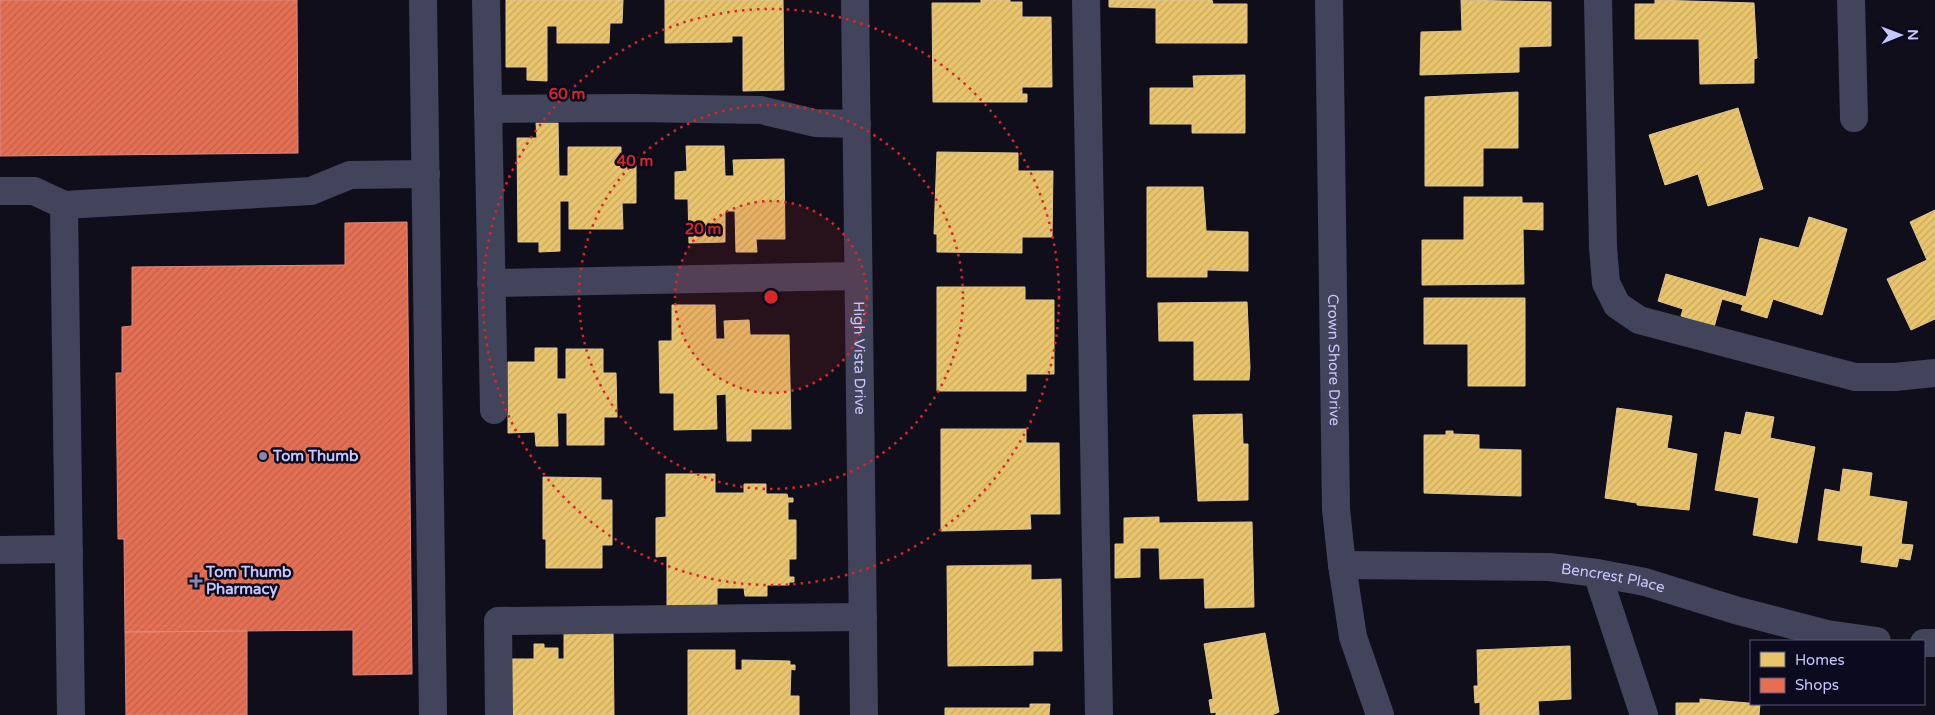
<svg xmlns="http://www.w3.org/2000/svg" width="1935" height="715" font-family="'Varela Round',sans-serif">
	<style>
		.homes { fill: url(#homes-hatch); stroke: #dec597 }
		.shops { fill: url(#shops-hatch); stroke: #dd8985 }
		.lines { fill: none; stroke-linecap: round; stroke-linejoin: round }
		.minor { stroke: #42445b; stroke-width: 28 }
		.ring { fill: none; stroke: #d62828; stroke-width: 2.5; stroke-dasharray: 2.5 5 }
		.poi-dot { fill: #8686af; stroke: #0b0a1e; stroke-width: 2 }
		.labels { text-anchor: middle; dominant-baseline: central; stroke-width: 5; stroke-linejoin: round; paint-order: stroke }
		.street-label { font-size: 15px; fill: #c6c7ff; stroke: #0b0a1e }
		.poi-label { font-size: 15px; font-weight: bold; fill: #c6c7ff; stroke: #0b0a1e; text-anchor: start }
		.centre { fill: #d62828; stroke: #0b0a1e; stroke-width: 2.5 }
		.ring-label { font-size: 15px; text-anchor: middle; font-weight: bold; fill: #d62828; stroke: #0b0a1e; stroke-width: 5; stroke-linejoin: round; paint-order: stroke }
	</style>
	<defs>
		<pattern id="homes-hatch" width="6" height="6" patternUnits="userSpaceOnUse" patternTransform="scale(1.25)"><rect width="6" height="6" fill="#e9c46a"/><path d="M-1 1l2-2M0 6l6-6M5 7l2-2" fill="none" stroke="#c6a964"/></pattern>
		<pattern id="shops-hatch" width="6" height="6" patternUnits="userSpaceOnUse" patternTransform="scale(1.25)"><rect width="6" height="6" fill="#e76f51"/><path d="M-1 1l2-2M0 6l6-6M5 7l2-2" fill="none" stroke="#bc6250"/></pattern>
	</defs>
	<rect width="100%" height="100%" fill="#0f0e1a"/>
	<!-- homes -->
	<path class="homes" d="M506 0H623L622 23H610L609 43H557V26H547V81L527 80V67H506Z
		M665 0H783L784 90 743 91V36H732V42L665 43Z
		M981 0H1010V2H1022V17H1051L1052 87H1022V94H1027V102H933L932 3H981Z
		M1109 0H1212L1213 4H1247V43H1156V8L1109 7Z
		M1461 0 1551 2V46L1519 47V72L1420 75 1421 32 1462 31Z
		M1655 0 1754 3 1757 58 1754 59V83L1700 84 1699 39H1635V4H1655Z
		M1245 75V133H1192V124H1150V88H1194L1193 76Z
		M1518 92V148H1483V186H1425V97Z
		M1738 108 1763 189 1708 206 1698 174 1665 185 1649 135Z
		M536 123H558L559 176H568V147H621V165H636V203H622L623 229H569V201H560V251L539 252V242H518L517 138H537Z
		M686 146H724L725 176H734L733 160 784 159 785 239H756L757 252H736L735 211H725V242L689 243 688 199H675V172L687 171Z
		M937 152 1018 153V171H1053L1052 237H1022V253L937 252V234H934Z
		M1147 187H1203L1206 231 1248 232V271L1207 270V277H1147Z
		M1464 197H1522V203H1543V230L1523 229 1524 284 1422 285V240H1464Z
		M1935 210V319L1911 330 1887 279 1927 260 1910 222Z
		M1809 217 1847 229 1822 315 1773 299 1767 318 1741 310 1743 305 1722 299 1714 327 1681 316 1683 309 1658 301 1666 274 1746 297 1760 238 1799 248Z
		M937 287H1025V300H1054V374H1026V391H937Z
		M1424 298H1525V386H1468V344H1424Z
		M1247 302 1250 368 1249 380H1194V341H1159L1158 303Z
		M672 305H715L716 339H725L724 321 749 320 750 335H789L791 429H751V441H727L726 394 716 395 717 429 674 430V393H660L659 341H672Z
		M535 348H557V379H566V349H603V373H616L617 417H604V445H567V413H557L558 446H536L535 432 508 433V362H535Z
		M1617 408 1672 416 1667 448 1697 454 1689 510 1637 505V503L1605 498Z
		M1746 412 1774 417 1770 438 1815 447 1797 543 1753 535 1759 498 1715 490 1725 432 1741 435Z
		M1242 414 1243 444H1248V500L1198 501 1193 415Z
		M941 429H1026V443H1059L1060 514H1030L1031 529 941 531Z
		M1446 431H1453V434L1479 435V449L1521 450V496L1424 493V435H1446Z
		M1843 469 1872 473 1869 496 1907 502 1901 544 1913 545 1910 560 1899 558 1897 567 1861 562 1863 546 1818 540 1825 489 1840 492Z
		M666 474H715V493H744V484H766V494H787L788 498H793V502H788V520H796V559H789V577H794V582H789V585H767V596H745L744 588H717V606H667V556L656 557V518L666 517Z
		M543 477 601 478V500H612V545H602V568H546V539H543Z
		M1159 517V523L1252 522 1254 607 1205 608 1204 578 1160 579 1159 548H1140V577L1115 578V544H1124V518Z
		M1031 565V580L1061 579 1062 651H1033V665L948 666 947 566Z
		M613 631 614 715H511L510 659H534V644H544V648H558V659H564V632Z
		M1265 633 1279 712 1272 715H1216V712L1211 713 1209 700 1213 699 1204 644Z
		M1570 646 1571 699 1538 701 1539 715H1480V702L1475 703 1474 686H1478L1477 650Z
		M688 650H735V670H742V660L790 661V665H795V670L791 669 790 696H799V715H688Z
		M1700 699 1760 704 1759 715H1676V703H1700Z
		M1030 704H1050L1049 715H945V708H1030Z"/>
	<!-- shops -->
	<path class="shops" d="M0 0H297L298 153 0 156Z
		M407 222 412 674 353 675V630L125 632 124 539H118L116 373H122V327L132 326V267L345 265V223Z
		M247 631V715H126L125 632Z"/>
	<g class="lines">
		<!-- minor -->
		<g class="minor">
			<path d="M423 0 433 715"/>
			<path d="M486 0 494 410"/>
			<path id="s1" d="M855 0 864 715"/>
			<path d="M1086 0 1099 715"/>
			<path id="s2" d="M1329 0 1336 509 1342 565 1353 637 1380 715"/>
			<path d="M1598 0 1603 247 1606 283 1617 305 1639 320 1855 377H1895L1935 373"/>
			<path d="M1851 0 1854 118"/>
			<path d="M488 109 634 108 761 110 815 123 857 124"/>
			<path d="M0 191H34L64 205 311 191 350 175 426 174"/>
			<path d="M64 205 71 715"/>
			<path d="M491 283 858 276"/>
			<path d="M0 550 69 549"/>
			<path id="s3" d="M1342 565 1549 567 1597 573 1645 582 1735 610 1827 634 1877 641"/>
			<path d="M1597 573 1644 715"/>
			<path d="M1924 643H1935"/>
			<path d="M499 715 498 621 863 617"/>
		</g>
	</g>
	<!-- distance rings -->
	<circle cx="771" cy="297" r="96" fill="#d62828" fill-opacity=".12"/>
	<g class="ring">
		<circle cx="771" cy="297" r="96"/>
		<circle cx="771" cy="297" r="192"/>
		<circle cx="771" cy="297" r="288"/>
	</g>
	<!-- markers -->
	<g class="poi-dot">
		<circle cx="263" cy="456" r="5"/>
		<path d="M193.5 573.5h5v5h5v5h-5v5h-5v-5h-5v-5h5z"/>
	</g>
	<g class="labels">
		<!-- street labels -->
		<g class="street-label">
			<text stroke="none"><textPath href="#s1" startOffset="358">High Vista Drive</textPath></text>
			<text stroke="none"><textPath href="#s2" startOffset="360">Crown Shore Drive</textPath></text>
			<text stroke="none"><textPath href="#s3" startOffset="272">Bencrest Place</textPath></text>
		</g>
		<!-- poi labels -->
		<g class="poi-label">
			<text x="273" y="456">Tom Thumb</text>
			<text x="206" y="572">Tom Thumb<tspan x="206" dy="17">Pharmacy</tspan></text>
		</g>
	</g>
	<circle cx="771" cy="297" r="8" class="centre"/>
	<g class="ring-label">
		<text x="567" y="99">60 m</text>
		<text x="635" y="166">40 m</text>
		<text x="703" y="234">20 m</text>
	</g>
	<!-- legend -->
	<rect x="1750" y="640" width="175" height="65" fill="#0b0a1e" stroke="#565678"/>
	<rect x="1760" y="652" width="25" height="15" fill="#e9c46a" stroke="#565678"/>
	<text x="1795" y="665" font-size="15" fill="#c6c7ff">Homes</text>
	<rect x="1760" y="678" width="25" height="15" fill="#e76f51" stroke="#565678"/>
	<text x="1795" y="690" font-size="15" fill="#c6c7ff">Shops</text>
	<!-- north arrow -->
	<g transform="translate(1900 35) rotate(89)" stroke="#0b0a1e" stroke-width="4" paint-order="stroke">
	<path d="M0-4L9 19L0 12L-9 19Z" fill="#c6c7ff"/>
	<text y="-8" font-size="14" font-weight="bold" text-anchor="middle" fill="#c6c7ff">N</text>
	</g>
</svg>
